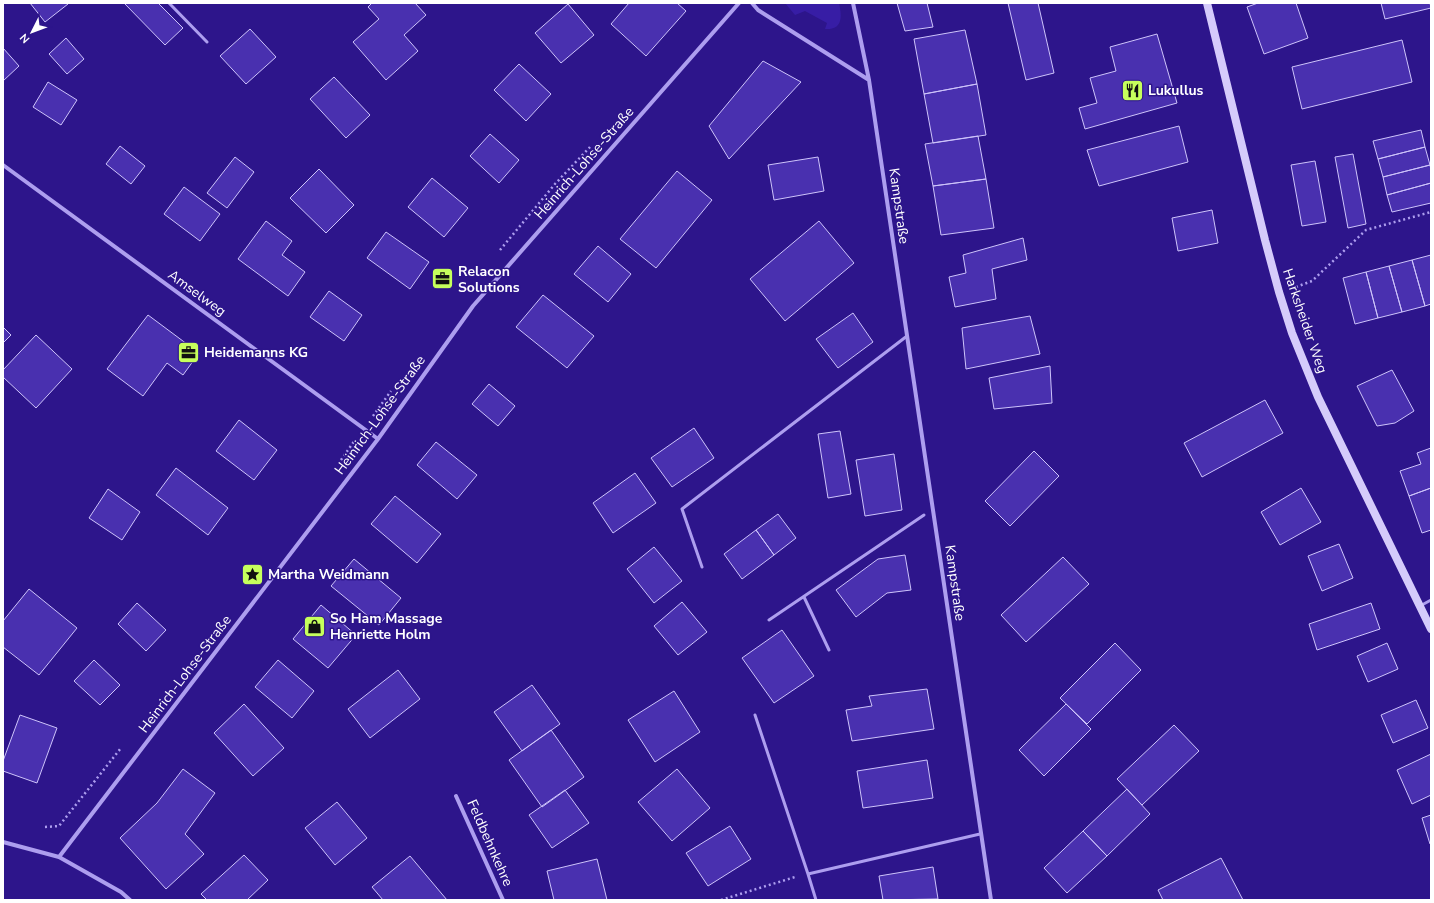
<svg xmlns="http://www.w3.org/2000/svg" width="1434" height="903" font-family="'Nunito Sans',sans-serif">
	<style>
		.green { fill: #371da5 }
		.building { fill: #4930af; stroke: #cec4fb }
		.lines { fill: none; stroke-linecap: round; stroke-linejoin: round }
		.path { stroke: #ad9eef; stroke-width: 2.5; stroke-dasharray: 2 3; stroke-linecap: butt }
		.service { stroke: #ad9eef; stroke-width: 3 }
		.minor { stroke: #ad9eef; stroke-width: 4 }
		.secondary { stroke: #d5cbfb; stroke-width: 8 }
		.labels { text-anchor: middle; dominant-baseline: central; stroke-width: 3; stroke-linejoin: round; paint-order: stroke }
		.poi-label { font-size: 14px; font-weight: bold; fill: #fff; stroke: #2d158b; text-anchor: start }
		.street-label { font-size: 14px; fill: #fff; stroke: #2d158b }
	</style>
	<rect width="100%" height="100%" fill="#2d158b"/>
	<!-- green -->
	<path class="green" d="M785 3H839C842 17 843 30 825 29L827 23 805 11 795 15Z"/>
	<!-- building -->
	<path class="building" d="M30 3H67L68 4 45 22Z
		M124 3H158L183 28 165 45Z
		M372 3H415L426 15 404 35 418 51 386 80 353 42 379 19 368 7Z
		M629 3H677L686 11 646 56 611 24Z
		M897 3H927L933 27 905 31Z
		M1008 3H1038L1054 73 1026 80Z
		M1258 3H1296L1308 38 1264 54 1247 7Z
		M1381 3H1430L1431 8 1385 19Z
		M568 4 594 35 561 63 535 33Z
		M250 29 276 57 246 84 220 56Z
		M965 30 977 84 924 94 914 39Z
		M1157 34 1177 103 1085 129 1079 108 1097 103 1090 78 1116 71 1110 47Z
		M66 38 84 59 67 74 49 54Z
		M1402 40 1412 82 1302 109 1292 67Z
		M3 48 19 66 3 81Z
		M763 61 801 82 729 159 709 126Z
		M519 64 551 94 526 121 494 90Z
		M334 77 370 115 346 138 310 99Z
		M48 82 77 100 61 125 33 107Z
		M977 84 986 135 933 143 924 94Z
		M1179 126 1188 162 1099 186 1087 150Z
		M1421 130 1425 147 1378 159 1373 141Z
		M490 134 519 160 499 183 470 156Z
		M978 136 986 179 933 186 925 144Z
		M120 146 145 166 131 184 106 164Z
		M1425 147 1430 165 1383 177 1378 159Z
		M1353 154 1366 224 1348 228 1335 157Z
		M235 157 254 172 227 208 207 193Z
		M818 157 824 191 774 200 768 165Z
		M1315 161 1326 222 1302 226 1291 165Z
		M1430 165 1431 170V183L1387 195 1383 177Z
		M319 169 354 205 326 233 290 198Z
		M677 171 712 200 656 268 620 239Z
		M432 178 468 208 444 237 408 207Z
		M986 179 994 228 941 235 933 186Z
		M1431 183V203L1392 212 1387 195Z
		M184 187 220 214 200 241 164 214Z
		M1212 210 1218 243 1178 251 1172 218Z
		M266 221 292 241 282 255 305 272 288 296 238 259Z
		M819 221 854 263 785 321 750 279Z
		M386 232 429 262 410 289 367 258Z
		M1023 238 1027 260 992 269 996 299 955 307 949 277 966 273 963 255Z
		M598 246 631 274 608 302 574 274Z
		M1431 255V304L1425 306 1412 260Z
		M1412 260 1425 306 1402 312 1389 266Z
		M1389 266 1402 312 1378 318 1366 272Z
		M1366 272 1378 318 1355 324 1343 278Z
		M329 291 362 315 344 341 310 317Z
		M543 295 594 336 567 368 516 327Z
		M853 313 873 342 838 368 816 339Z
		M148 315 199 353 183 375 167 363 143 396 107 369Z
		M1030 316 1040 354 966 369 962 328Z
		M3 327 11 335 3 343Z
		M36 335 72 369 36 408 3 377V370Z
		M1050 366 1052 403 994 409 989 378Z
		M1392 370 1414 411 1395 423 1377 426 1357 386Z
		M489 384 515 406 498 426 472 404Z
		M1265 400 1283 433 1202 477 1184 443Z
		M239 420 277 450 254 480 216 451Z
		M694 428 714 458 672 487 651 458Z
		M840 431 851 494 828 498 818 434Z
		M436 442 477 475 457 499 417 465Z
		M1431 448V488L1409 496 1400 471 1421 464 1417 453Z
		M1034 451 1059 476 1010 526 985 501Z
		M894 454 902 510 865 516 856 460Z
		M176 468 228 508 208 535 156 495Z
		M635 473 656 503 613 533 593 503Z
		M1301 488 1321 522 1280 545 1261 512Z
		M1431 488V530L1422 533 1409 496Z
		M108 489 140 512 122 540 89 518Z
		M395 496 441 534 417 563 371 524Z
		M778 514 796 538 774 555 756 530Z
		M756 530 774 555 742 579 724 554Z
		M1339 544 1353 578 1322 591 1308 556Z
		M654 547 682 581 654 603 627 569Z
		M905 555 911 590 887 593 856 617 836 590 878 559Z
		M1063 557 1089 584 1026 642 1001 615Z
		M354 559 401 598 379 625 331 586Z
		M29 589 77 628 39 675 3 647V621Z
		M682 602 707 632 678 655 654 626Z
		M137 603 166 630 146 651 118 624Z
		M1371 603 1380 629 1317 650 1309 624Z
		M321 605 356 635 328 668 293 639Z
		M782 630 814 676 774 703 742 658Z
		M1115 643 1141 670 1087 724 1060 698Z
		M1387 643 1398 669 1368 682 1357 656Z
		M94 660 120 685 100 705 74 681Z
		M278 660 314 691 292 718 255 687Z
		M398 670 420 699 370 738 348 709Z
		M532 685 560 724 522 751 494 712Z
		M927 689 934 729 852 741 846 710 872 706 869 696Z
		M674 691 700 732 655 762 628 720Z
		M1416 700 1428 728 1393 743 1381 715Z
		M244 704 284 748 253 776 214 733Z
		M1066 704 1091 729 1044 776 1019 750Z
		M20 715 57 728 37 783 3 771V761Z
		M1174 725 1199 751 1142 805 1117 779Z
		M551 730 584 777 542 807 509 760Z
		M1431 754V795L1412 804 1397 770Z
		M927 760 933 798 863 808 857 771Z
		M183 769 215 793 185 834 204 854 166 889 120 838 157 803Z
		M677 769 710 808 672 841 638 802Z
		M1127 789 1150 814 1107 856 1083 831Z
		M565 790 589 823 552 848 529 815Z
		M337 802 367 838 335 865 305 828Z
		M1431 815V844H1430L1422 818Z
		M730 826 751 859 708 886 686 853Z
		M1083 831 1107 856 1067 893 1044 868Z
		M244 855 268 880 247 900H207L201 894Z
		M410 856 447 900H383L372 887Z
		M1221 858 1243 900H1163L1158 890Z
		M597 859 607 900H554L547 871Z
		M933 867 938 899 883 900 879 876Z"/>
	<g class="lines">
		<!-- path -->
		<path class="path" d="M500 250 555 184 590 147
			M1296 287 1312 281 1366 230 1431 212
			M373 416 391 391
			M341 460 355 440
			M45 827 59 826 121 748
			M721 900 795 877"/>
		<!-- service -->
		<path class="service" d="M169 3 207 42
			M702 567 682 509 907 336
			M804 597 829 650
			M1420 606 1431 600
			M769 620 924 515
			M755 715 808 874
			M816 900 808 874 980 834"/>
		<!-- minor -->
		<path class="minor" d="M752 3 758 10 869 80
			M853 3 869 80 991 900
			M3 165 378 439
			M456 796 503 900
			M3 842 59 857 121 892 130 900
			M59 857 378 439 473 306 739 3"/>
		<!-- secondary -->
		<path class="secondary" d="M1207 3 1265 240 1279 292 1292 333 1318 397 1431 629"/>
	</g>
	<!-- icons -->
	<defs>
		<symbol id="restaurant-square" viewBox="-11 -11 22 22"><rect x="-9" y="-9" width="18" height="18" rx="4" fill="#c6ff5c" stroke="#2d158b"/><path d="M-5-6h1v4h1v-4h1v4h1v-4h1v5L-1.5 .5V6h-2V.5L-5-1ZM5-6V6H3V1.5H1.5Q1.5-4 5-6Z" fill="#111"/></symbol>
		<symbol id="office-square" viewBox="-11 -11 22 22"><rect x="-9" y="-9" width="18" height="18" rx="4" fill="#c6ff5c" stroke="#2d158b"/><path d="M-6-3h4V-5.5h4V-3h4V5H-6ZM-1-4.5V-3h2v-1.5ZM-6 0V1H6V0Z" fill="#111"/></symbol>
		<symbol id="sight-square" viewBox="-11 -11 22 22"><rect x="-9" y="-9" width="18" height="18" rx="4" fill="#c6ff5c" stroke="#2d158b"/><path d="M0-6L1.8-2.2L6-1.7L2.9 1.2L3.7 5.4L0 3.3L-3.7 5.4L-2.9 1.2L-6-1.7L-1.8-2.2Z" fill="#111"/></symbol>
		<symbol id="shop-square" viewBox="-11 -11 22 22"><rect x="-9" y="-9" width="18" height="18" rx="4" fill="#c6ff5c" stroke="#2d158b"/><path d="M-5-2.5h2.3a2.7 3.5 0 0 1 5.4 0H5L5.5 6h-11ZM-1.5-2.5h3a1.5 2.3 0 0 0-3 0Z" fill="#111"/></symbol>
	</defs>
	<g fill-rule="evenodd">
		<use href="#restaurant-square" x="1120" y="78" width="25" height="25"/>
		<use href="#office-square" x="430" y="266" width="25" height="25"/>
		<use href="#office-square" x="176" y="340" width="25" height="25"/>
		<use href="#sight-square" x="240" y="562" width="25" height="25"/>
		<use href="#shop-square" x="302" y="614" width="25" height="25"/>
	</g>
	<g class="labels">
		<!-- poi labels -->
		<g class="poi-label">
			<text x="1148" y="90">Lukullus</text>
			<text x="458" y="271">Relacon<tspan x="458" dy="16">Solutions</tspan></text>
			<text x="204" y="352">Heidemanns KG</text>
			<text x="268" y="574">Martha Weidmann</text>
			<text x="330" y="618">So Ham Massage<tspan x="330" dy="16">Henriette Holm</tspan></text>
		</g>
		<!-- street labels -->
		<g class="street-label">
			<text transform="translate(584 163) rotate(-49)">Heinrich-Lohse-Straße</text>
			<text transform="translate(899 206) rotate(82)">Kampstraße</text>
			<text transform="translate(197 293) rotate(36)">Amselweg</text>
			<text transform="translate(1305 321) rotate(71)">Harksheider Weg</text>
			<text transform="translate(380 415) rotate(-54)">Heinrich-Lohse-Straße</text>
			<text transform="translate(955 583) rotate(82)">Kampstraße</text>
			<text transform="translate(185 674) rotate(-53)">Heinrich-Lohse-Straße</text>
			<text transform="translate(490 843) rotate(66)">Feldbehnkehre</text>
		</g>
	</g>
	<!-- border -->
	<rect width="1434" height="903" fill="none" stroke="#ffffff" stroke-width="8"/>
	<!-- north arrow -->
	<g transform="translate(32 32) rotate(228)" stroke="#2d158b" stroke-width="3" paint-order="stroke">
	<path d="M0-3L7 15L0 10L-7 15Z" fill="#ffffff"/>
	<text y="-6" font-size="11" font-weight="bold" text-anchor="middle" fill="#ffffff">N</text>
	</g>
</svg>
